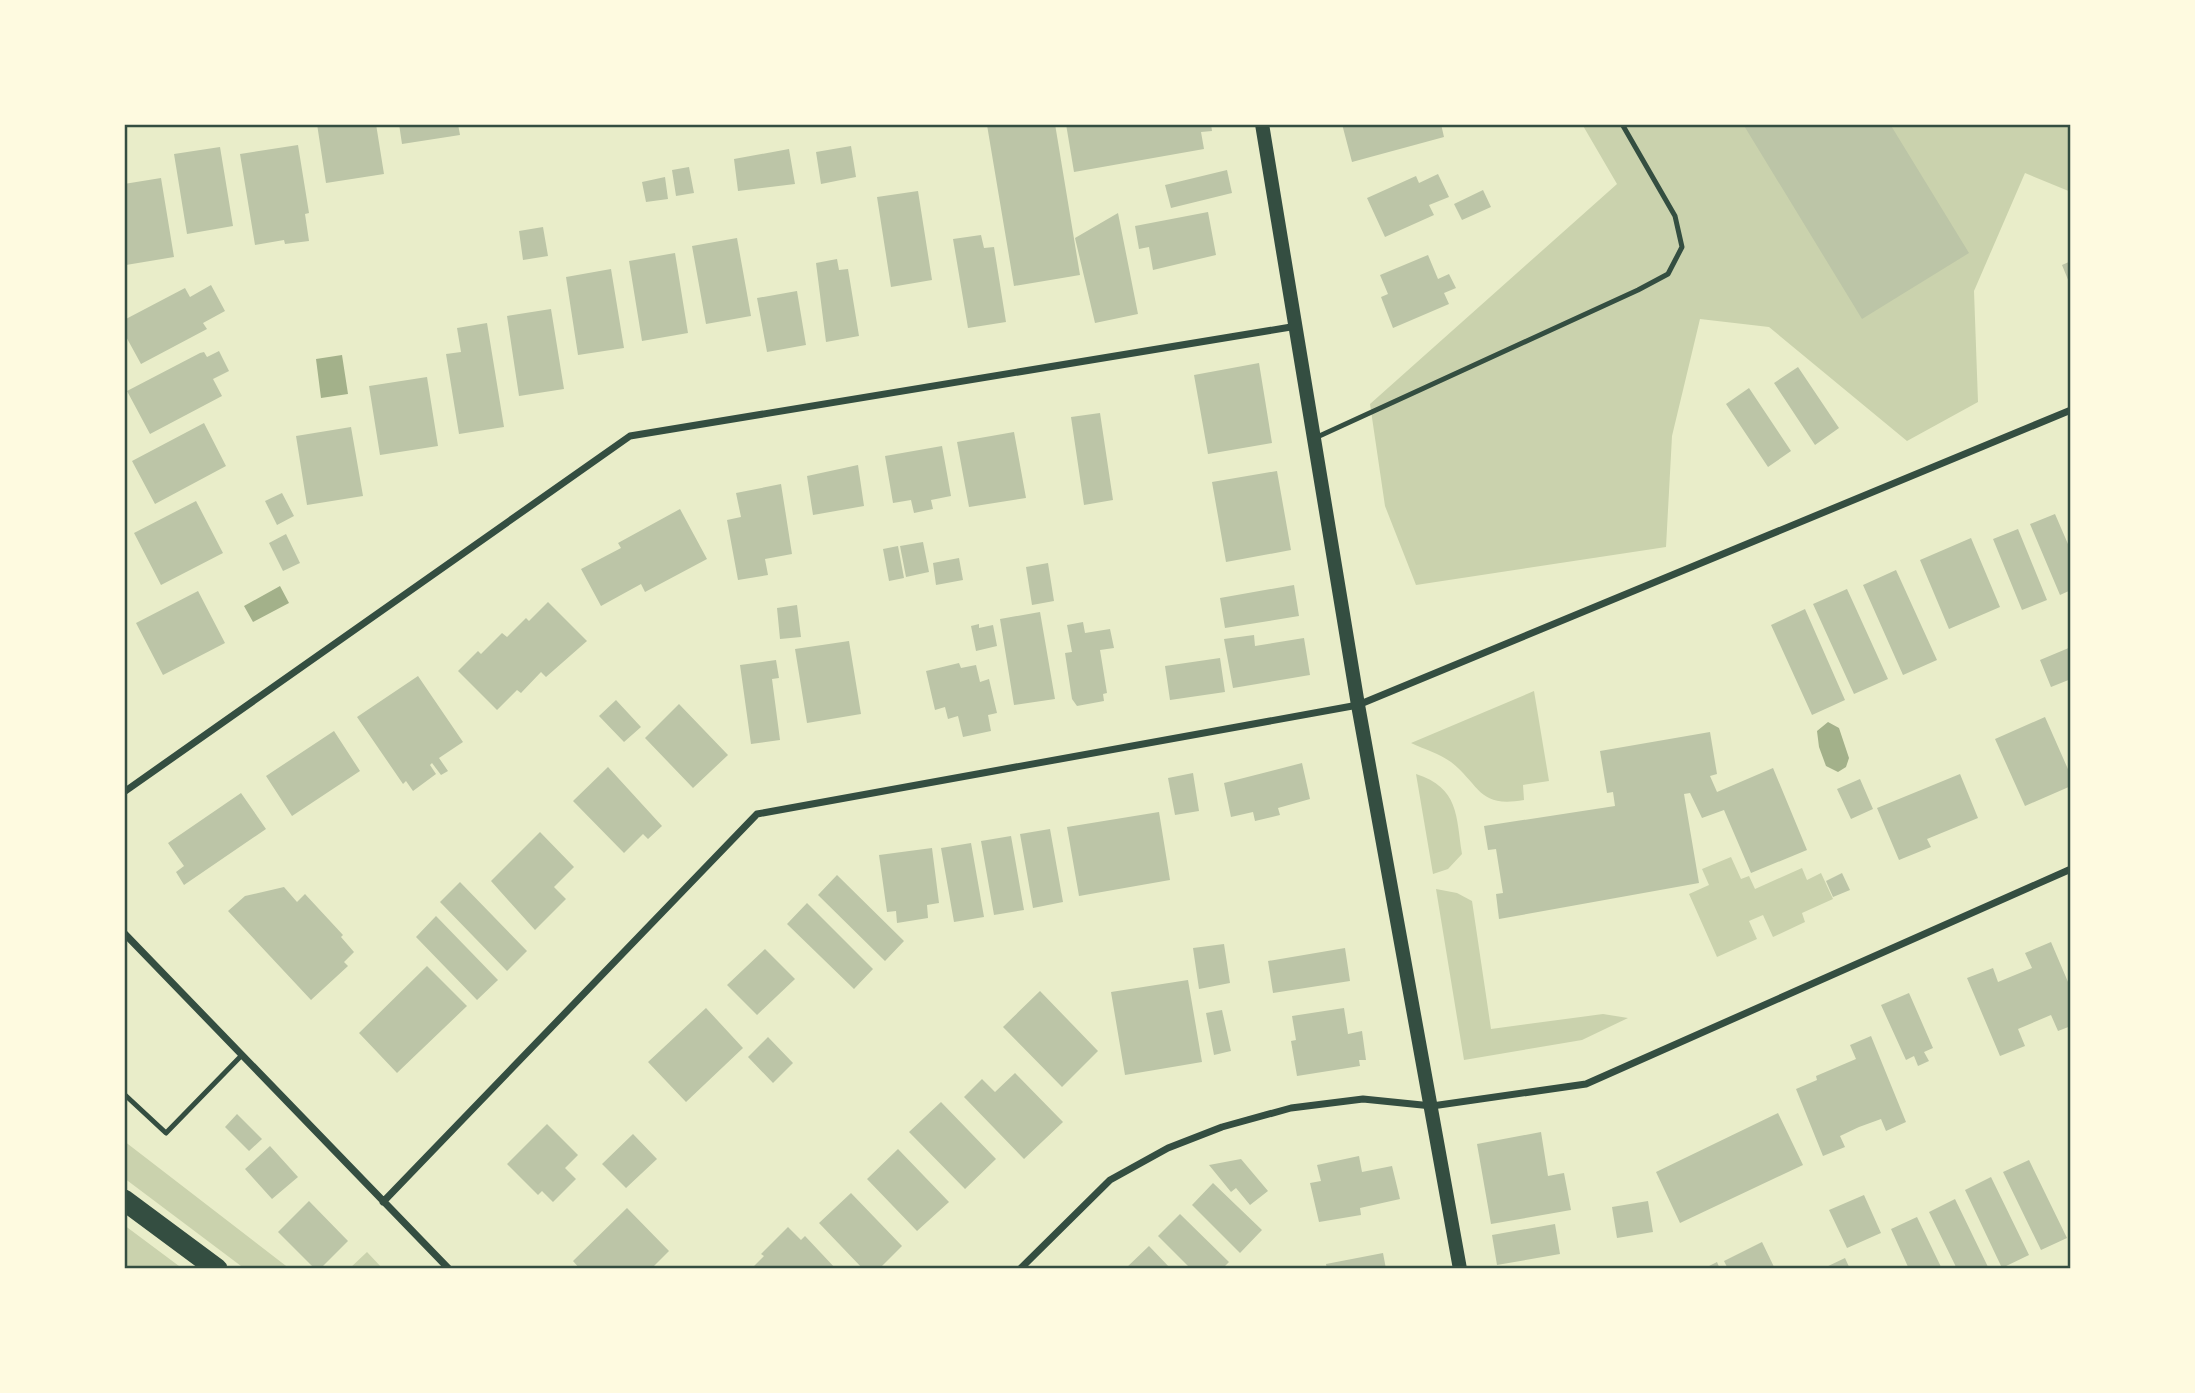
<svg xmlns="http://www.w3.org/2000/svg" width="2195" height="1393" font-family="Karla,sans-serif">
	<style>
		.green { fill: #cad2ad }
		.water { fill: #a3b18a }
		.building { fill: #bcc5a7 }
		.lines { fill: none; stroke-linecap: round; stroke-linejoin: round }
		.service { stroke: #344e41; stroke-width: 5 }
		.minor { stroke: #344e41; stroke-width: 7 }
		.secondary { stroke: #344e41; stroke-width: 14 }
		.motorway { stroke: #344e41; stroke-width: 21 }
		.neatline { fill: none; stroke: #344e41; stroke-width: 2.5 }
	</style>
	<rect width="100%" height="100%" fill="#e9edc9"/>
	<!-- green -->
	<path class="green" d="M1582 124H2071V192L2025 173 1974 291 1978 402 1907 441 1769 327 1700 319 1672 436 1666 547 1416 585 1385 506 1370 404 1617 184Z
		M1534 691 1549 781 1523 785 1524 800C1478 808 1481 786 1451 762 1440 754 1424 749 1411 743Z
		M1416 774C1459 788 1456 815 1462 854L1448 869 1433 874Z
		M1731 857 1741 879 1749 876 1755 889 1802 868 1807 880 1821 873 1833 899 1802 913 1805 922 1773 937 1763 915 1749 921 1757 939 1717 957 1689 894 1709 885 1702 869Z
		M1436 889 1457 893 1472 901 1491 1029 1603 1014 1628 1018 1582 1040 1464 1060Z
		M124 1141 290 1269H245L124 1178Z
		M124 1225 183 1269H124Z
		M367 1252 383 1269H349Z"/>
	<!-- water -->
	<path class="water" d="M342 355 348 394 321 398 316 359Z
		M280 586 289 603 253 622 244 606Z
		M1828 722 1839 728 1849 758 1846 767 1838 772 1826 766 1819 747 1817 731Z"/>
	<!-- building -->
	<path class="building" d="M317 124H376L384 174 326 183Z
		M399 124H458L460 135 402 144Z
		M1055 124 1080 275 1014 286 987 125Z
		M1066 124H1211L1212 131 1201 132 1204 149 1074 172Z
		M1342 124H1441L1444 137 1352 162Z
		M1743 124H1890L1969 253 1862 319Z
		M298 145 309 213 305 214 309 241 285 244 284 240 255 245 240 154Z
		M851 146 856 177 821 184 816 152Z
		M220 147 233 226 187 234 174 154Z
		M789 149 795 184 738 191 734 159Z
		M689 167 694 193 676 196 672 170Z
		M1227 170 1232 193 1171 208 1165 185Z
		M1438 174 1449 197 1429 205 1434 215 1385 237 1367 198 1416 176 1419 183Z
		M665 177 668 199 646 202 642 182Z
		M161 178 174 257 126 265 124 184Z
		M1483 190 1491 207 1462 220 1454 204Z
		M918 191 932 280 891 287 877 197Z
		M1208 212 1216 255 1153 270 1149 247 1139 249 1135 226Z
		M1118 213 1138 314 1095 323 1075 238Z
		M543 227 548 256 523 260 519 231Z
		M981 235 984 248 994 247 1006 322 968 328 953 239Z
		M737 238 751 316 706 324 692 246Z
		M675 253 688 333 642 341 629 261Z
		M1428 255 1438 279 1449 274 1456 288 1444 293 1449 304 1393 328 1381 297 1388 294 1380 275Z
		M837 259 839 270 848 269 859 336 826 342 816 263Z
		M2071 261V287L2062 265Z
		M611 269 624 348 578 355 566 277Z
		M211 285 225 311 203 323 207 329 141 364 124 333V320L185 288 190 297Z
		M797 291 806 345 767 352 757 298Z
		M551 309 564 389 519 396 507 316Z
		M487 323 504 427 459 434 446 354 461 352 457 328Z
		M219 351 229 371 213 379 222 396 150 434 127 391 200 353 204 352 207 357Z
		M1259 363 1272 443 1208 454 1194 375Z
		M1798 367 1839 428 1815 445 1774 383Z
		M427 377 438 446 380 455 369 386Z
		M1749 388 1791 451 1768 467 1726 404Z
		M1100 413 1113 500 1084 505 1071 417Z
		M204 423 226 466 155 504 132 461Z
		M351 427 363 496 307 505 296 436Z
		M1014 432 1026 498 969 507 957 442Z
		M942 446 951 496 931 500 933 509 914 513 911 500 893 503 885 456Z
		M858 465 864 506 813 515 807 476Z
		M1277 471 1291 550 1226 562 1212 482Z
		M781 484 792 554 765 559 768 575 738 580 727 520 741 517 736 493Z
		M282 493 294 516 277 525 265 501Z
		M196 501 223 553 161 585 134 533Z
		M680 509 707 559 645 592 641 584 601 606 581 569 621 548 618 543Z
		M2055 514 2071 551V590L2060 595 2030 524Z
		M2018 529 2047 600 2022 610 1993 539Z
		M286 534 300 563 283 571 269 543Z
		M1971 538 2000 607 1949 629 1920 560Z
		M923 542 929 572 906 577 900 546Z
		M898 546 904 578 889 581 883 549Z
		M959 558 963 580 936 585 933 563Z
		M1048 563 1054 601 1032 605 1026 567Z
		M1896 570 1937 660 1903 675 1863 585Z
		M1294 585 1299 616 1225 628 1220 598Z
		M1847 589 1888 679 1854 694 1813 604Z
		M198 591 225 643 163 675 136 623Z
		M548 602 587 641 546 677 541 672 521 693 517 690 497 710 458 671 478 651 481 654 502 633 507 637 526 618 529 621Z
		M797 605 801 637 780 639 777 608Z
		M1805 609 1845 700 1812 715 1771 625Z
		M1040 612 1055 699 1014 705 1000 619Z
		M1083 622 1085 633 1110 629 1114 648 1100 650 1107 693 1103 694 1104 701 1077 706 1072 699 1065 653 1072 652 1067 625Z
		M979 624V628L993 625 997 646 976 651 971 626Z
		M1254 635 1255 646 1304 638 1310 675 1233 688 1224 639Z
		M849 641 861 714 807 723 795 649Z
		M2071 647V679L2051 687 2040 660Z
		M1220 658 1225 692 1170 700 1165 666Z
		M776 660 779 678 772 679 780 740 751 744 740 665Z
		M959 663 961 668 976 665 980 682 989 679 997 713 988 715 991 731 963 737 958 716 948 719 945 707 935 710 926 671Z
		M418 676 463 742 439 758 448 771 441 775 432 763 430 765 436 774 413 791 406 781 403 784 357 717Z
		M616 700 641 727 624 742 599 716Z
		M679 704 728 755 693 788 645 738Z
		M2045 717 2071 776V786L2025 806 1995 739Z
		M334 731 360 771 292 816 266 776Z
		M1710 732 1717 774 1710 776 1717 792 1773 768 1807 850 1751 873 1724 810 1702 818 1690 793 1684 794 1699 883 1499 919 1496 894 1503 893 1496 849 1488 850 1484 826 1615 806 1613 792 1607 793 1600 751Z
		M1302 763 1310 799 1278 808 1280 815 1255 821 1253 812 1231 817 1224 783Z
		M608 767 662 826 648 839 643 834 624 853 573 801Z
		M1193 773 1199 811 1175 815 1168 778Z
		M1960 774 1978 818 1927 839 1931 847 1899 860 1877 808Z
		M1860 779 1873 809 1851 819 1837 789Z
		M241 793 266 829 184 885 176 872 184 866 168 843Z
		M1159 812 1170 880 1079 896 1067 827Z
		M1050 829 1063 902 1033 908 1020 834Z
		M540 832 574 867 554 887 566 899 535 930 491 881Z
		M1011 836 1024 910 994 915 981 841Z
		M971 843 984 917 954 922 941 848Z
		M932 848 939 903 927 905 928 918 897 923 896 911 887 912 879 855Z
		M1842 873 1850 890 1833 897 1826 881Z
		M837 875 904 941 885 961 818 895Z
		M460 882 527 951 507 971 440 902Z
		M284 887 297 902 305 894 343 935 341 937 354 952 344 962 348 966 311 1000 228 911 245 896Z
		M807 903 873 969 854 989 787 924Z
		M436 916 498 980 477 1000 416 937Z
		M2051 942 2071 989V1026L2058 1031 2051 1015 2018 1029 2025 1046 2000 1056 1967 978 1993 968 1998 982 2032 968 2025 953Z
		M1224 944 1230 983 1199 989 1193 948Z
		M1345 948 1350 981 1273 993 1268 961Z
		M765 949 795 979 757 1015 727 985Z
		M427 966 467 1006 397 1073 359 1033Z
		M1188 980 1202 1062 1125 1075 1111 992Z
		M1040 991 1098 1051 1062 1087 1003 1027Z
		M1909 993 1933 1048 1924 1052 1929 1061 1918 1066 1914 1056 1906 1060 1881 1005Z
		M706 1008 743 1048 686 1102 648 1062Z
		M1344 1008 1348 1034 1362 1031 1366 1060H1359L1360 1066 1297 1076 1291 1041 1296 1040 1292 1016Z
		M1222 1010 1231 1051 1214 1055 1206 1013Z
		M1871 1036 1906 1122 1886 1131 1881 1119 1859 1127 1840 1136 1845 1147 1823 1156 1796 1089 1817 1080 1816 1076 1856 1059 1850 1045Z
		M768 1037 793 1063 773 1083 748 1057Z
		M1015 1073 1063 1122 1024 1159 964 1097 982 1079 995 1092Z
		M941 1102 996 1159 965 1189 909 1132Z
		M1778 1113 1803 1165 1680 1223 1656 1172Z
		M237 1114 262 1139 249 1151 225 1127Z
		M547 1124 578 1155 565 1168 576 1179 553 1202 542 1191 538 1195 507 1164Z
		M1541 1132 1548 1176 1564 1173 1571 1210 1491 1224 1477 1144Z
		M633 1134 657 1159 626 1188 602 1164Z
		M270 1146 298 1177 272 1199 245 1169Z
		M898 1149 949 1202 917 1231 867 1179Z
		M1359 1156 1362 1172 1392 1166 1400 1199 1360 1208 1361 1215 1319 1222 1310 1183 1321 1181 1317 1165Z
		M1241 1159 1268 1191 1250 1205 1236 1188 1231 1192 1209 1165Z
		M2029 1160 2067 1238 2041 1250 2003 1172Z
		M1991 1177 2029 1255 2002 1268 1965 1190Z
		M1213 1183 1262 1230 1240 1253 1192 1205Z
		M851 1193 902 1246 879 1269H863L819 1223Z
		M1864 1195 1881 1233 1847 1248 1829 1210Z
		M1955 1199 1989 1269H1957L1929 1212Z
		M309 1201 348 1241 320 1269H315L278 1232Z
		M1648 1201 1653 1232 1617 1238 1612 1207Z
		M627 1208 669 1251 651 1269H580L573 1261Z
		M1180 1214 1229 1262 1222 1269H1191L1158 1236Z
		M1917 1217 1942 1269H1909L1891 1229Z
		M1555 1224 1560 1254 1497 1265 1492 1235Z
		M788 1227 801 1240 805 1236 836 1269H755L753 1267 764 1256 761 1254Z
		M1762 1242 1775 1269H1728L1724 1261Z
		M1149 1246 1171 1269H1125Z
		M1383 1253 1386 1269H1327L1326 1264Z
		M1845 1258 1850 1269H1822Z
		M1717 1262 1720 1269H1703Z"/>
	<g class="lines">
		<!-- service -->
		<path class="service" d="M1315 438 1638 290 1668 274 1682 247 1675 216 1622 124
			M124 1094 166 1133 242 1055"/>
		<!-- minor -->
		<path class="minor" d="M124 792 630 436 1297 326
			M124 933 449 1269
			M383 1202 757 814 1358 705 2071 410
			M1020 1269 1110 1180 1168 1148 1222 1127 1291 1108 1363 1099 1432 1106 1586 1084 2071 869"/>
		<!-- secondary -->
		<path class="secondary" d="M1262 124 1358 705 1460 1269"/>
		<!-- motorway -->
		<path class="motorway" d="M124 1200 217 1269"/>
	</g>
	<!-- border -->
	<rect width="2195" height="1393" fill="none" stroke="#fefae0" stroke-width="252"/>
	<rect x="126" y="126" width="1943" height="1141" class="neatline"/>
</svg>
